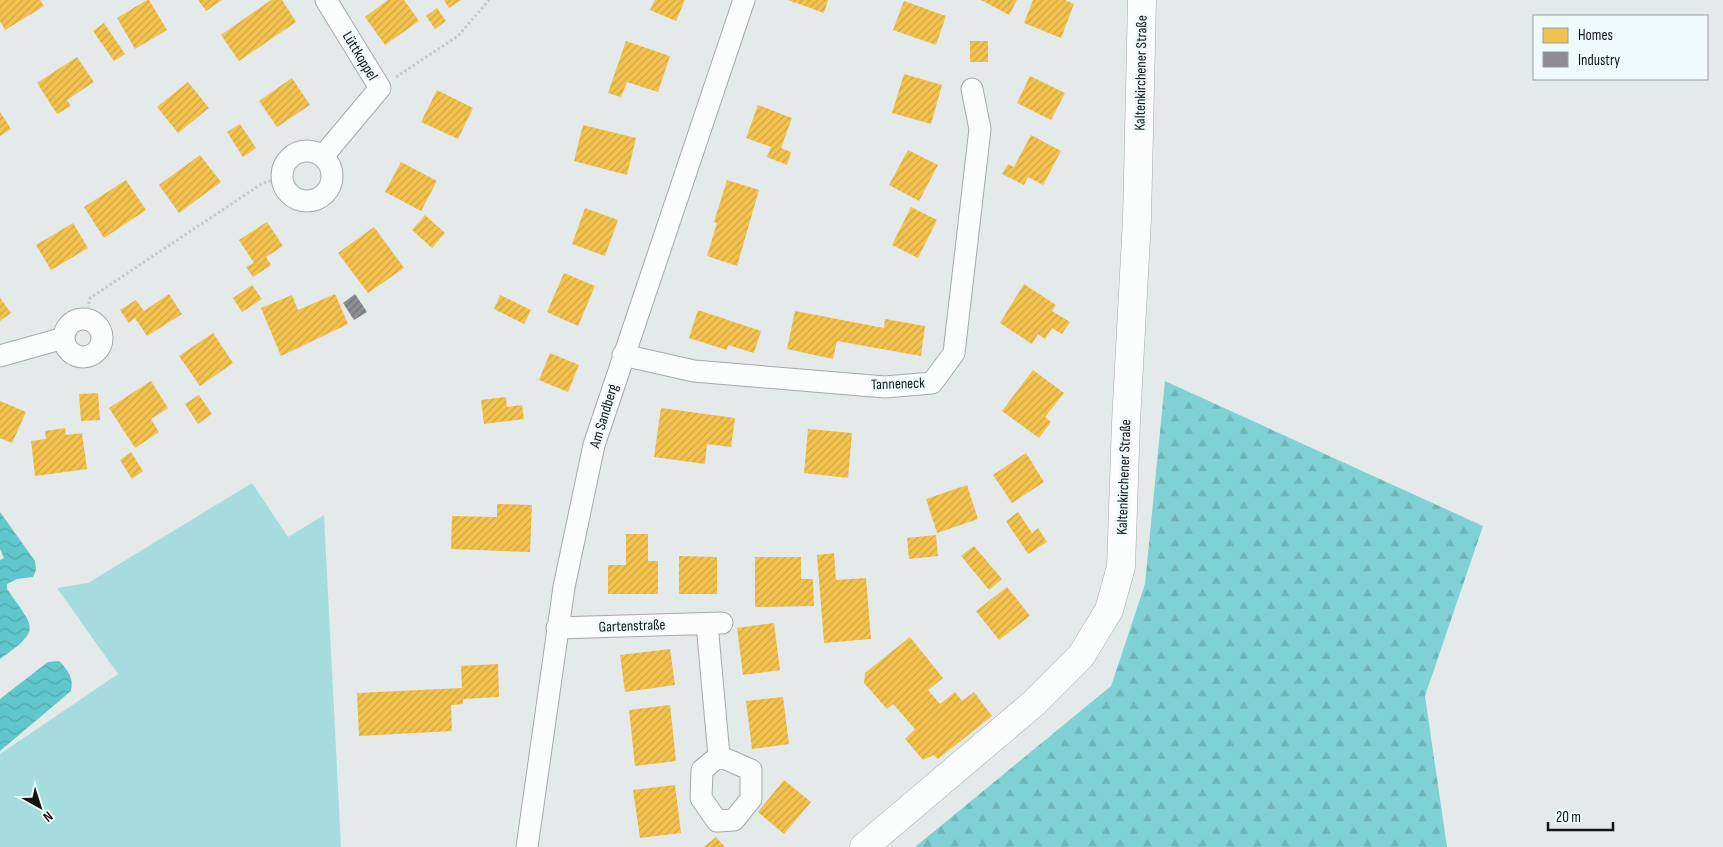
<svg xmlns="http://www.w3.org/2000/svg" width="1723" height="847" font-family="'Sofia Sans Condensed',sans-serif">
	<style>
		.green { fill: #a6dcde }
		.forest { fill: url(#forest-firs) }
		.water { fill: url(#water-waves) }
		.homes { fill: url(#homes-hatch) }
		.industry { fill: url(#industry-hatch) }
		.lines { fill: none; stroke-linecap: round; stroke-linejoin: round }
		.minor-casing { stroke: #a4a9a9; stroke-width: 23 }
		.secondary-casing { stroke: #a4a9a9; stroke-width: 29 }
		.path { stroke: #c6c9c9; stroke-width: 3; stroke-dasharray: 2.5 2.5; stroke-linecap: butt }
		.minor { stroke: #fbfcfc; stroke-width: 21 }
		.secondary { stroke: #fbfcfc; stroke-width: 28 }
		.labels { text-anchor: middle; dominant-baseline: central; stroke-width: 5; stroke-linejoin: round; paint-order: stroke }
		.street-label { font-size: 15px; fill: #111515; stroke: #eefafb }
	</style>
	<defs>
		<pattern id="forest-firs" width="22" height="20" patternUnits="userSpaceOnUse" patternTransform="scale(1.25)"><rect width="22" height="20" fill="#80d1d5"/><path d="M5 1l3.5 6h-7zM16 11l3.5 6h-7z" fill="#6eb3b6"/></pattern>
		<pattern id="water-waves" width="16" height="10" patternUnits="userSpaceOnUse" patternTransform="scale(1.25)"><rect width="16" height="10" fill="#60c7cb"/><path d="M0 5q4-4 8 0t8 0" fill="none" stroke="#52aaad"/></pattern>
		<pattern id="homes-hatch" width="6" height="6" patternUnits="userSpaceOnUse" patternTransform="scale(1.25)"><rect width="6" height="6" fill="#f2c14e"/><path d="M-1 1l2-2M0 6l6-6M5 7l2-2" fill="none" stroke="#cea543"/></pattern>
		<pattern id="industry-hatch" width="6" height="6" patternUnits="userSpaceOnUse" patternTransform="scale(1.25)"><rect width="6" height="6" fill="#8d8d92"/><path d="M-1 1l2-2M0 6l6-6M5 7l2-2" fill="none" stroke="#727276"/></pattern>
	</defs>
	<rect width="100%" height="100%" fill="#e4eaea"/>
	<!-- green -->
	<path class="green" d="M252 483 288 537 324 515 341 847H0V754L118 674 57 588 88 583Z"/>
	<!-- forest -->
	<path class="forest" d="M1165 381 1483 526 1425 696 1447 847H915L1111 686 1145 584Z"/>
	<!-- water -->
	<path class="water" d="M0 512 35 561 36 570 33 577 17 579 7 584V589C34 628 43 629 0 659V560L4 558 0 549Z
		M59 661C68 670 74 678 71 691L0 751V699L48 662Z"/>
	<!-- homes -->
	<path class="homes" d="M0 0H40L44 6 5 30 0 21Z
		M147 0H149L167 30 135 49 117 18Z
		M198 0H222L206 11Z
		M271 0H282L296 22 239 61 221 35Z
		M388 0H404L419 21 385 45 365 17Z
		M444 0H461L449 8Z
		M655 0H685L676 21 650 10Z
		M788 0H828L824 13Z
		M981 0H1017L1009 15Z
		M1033 0H1065L1074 4 1061 38 1024 23Z
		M904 1 946 16 936 45 893 30Z
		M437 8 446 21 435 29 426 16Z
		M104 23 125 54 114 61 93 31Z
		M626 41 670 56 658 92 627 82 621 97 608 93Z
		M970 41H988V62H970Z
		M77 57 94 82 67 100 71 106 57 114 37 83Z
		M904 74 942 85 931 124 892 113Z
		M1030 76 1065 93 1051 120 1017 103Z
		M292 78 310 105 277 127 259 101Z
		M188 82 209 108 178 133 157 107Z
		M437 90 473 108 458 139 421 122Z
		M758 105 792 118 781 148 791 152 787 165 767 157 771 147 746 138Z
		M0 112 11 129 0 136Z
		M240 124 256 148 243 157 227 132Z
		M583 125 636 138 627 175 574 161Z
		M1031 135 1061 151 1043 185 1028 177 1024 185 1002 174 1008 164 1014 167Z
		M908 150 938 165 919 201 889 185Z
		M200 155 221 182 179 213 159 185Z
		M401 162 437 181 421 211 385 192Z
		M126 180 146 210 104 238 84 207Z
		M727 180 759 190 737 266 707 256 717 223 714 222Z
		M911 207 937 220 918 258 892 245Z
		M585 208 618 220 605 256 572 244Z
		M425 215 445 233 432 248 412 230Z
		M267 222 283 246 266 257 271 265 253 277 246 267 254 263 239 240Z
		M73 223 88 248 51 270 36 245Z
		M374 227 404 268 368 293 338 253Z
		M564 273 595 286 578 326 547 312Z
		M1024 284 1056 305 1052 311 1070 322 1062 334 1052 328 1045 339 1038 334 1032 344 1000 323Z
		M252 285 262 299 242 312 233 298Z
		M169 294 182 314 147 336 135 318 129 323 120 310 136 300 144 311Z
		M335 294 348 324 281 356 261 308 292 295 298 310Z
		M500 295 531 310 524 324 494 309Z
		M0 298 11 313 0 321Z
		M698 310 761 331 754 353 728 345 727 350 689 338Z
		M795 311 884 328 885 319 925 326 921 356 837 341 833 359 787 349Z
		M213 333 233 363 200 386 179 356Z
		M550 353 579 365 568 392 539 380Z
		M1033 370 1064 393 1045 417 1051 422 1039 438 1002 411Z
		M151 381 168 408 151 419 159 432 135 448 109 408Z
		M98 393 100 420 81 421 79 394Z
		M199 395 212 414 198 424 185 404Z
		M506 397 507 407 522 405 524 419 484 424 481 400Z
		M0 401 26 412 12 443 0 438Z
		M661 408 735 418 731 447 707 444 705 464 654 457Z
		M65 428 66 435 82 433 87 469 35 476 31 441 46 439 45 431Z
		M808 429 852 433 848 478 804 473Z
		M131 452 143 471 132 479 120 460Z
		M1026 453 1044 482 1012 503 993 475Z
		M967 485 978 519 937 533 926 499Z
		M497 504 532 505 530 552 451 549 452 516 497 517Z
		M1018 512 1032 533 1038 528 1047 542 1028 554 1006 521Z
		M626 534H648V561H658V594H608V565H626Z
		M936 535 938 556 909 559 907 538Z
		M974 546 1002 579 989 590 961 556Z
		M834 553 836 580 866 578 871 639 824 643 817 555Z
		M679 556 717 557V594H679Z
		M755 557H801V579H813L814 606 755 607Z
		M1007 587 1030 616 999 640 976 611Z
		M774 623 780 670 743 675 737 628Z
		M910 637 943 678 928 690 940 704 955 692 962 701 974 692 992 716 938 759 934 755 923 760 905 739 915 729 893 704 887 709 864 683 865 673Z
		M670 649 675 685 625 692 620 655Z
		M498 664 499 697 463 699V704L451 705 452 731 359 736 357 693 462 688 461 666Z
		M783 697 789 744 752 749 746 701Z
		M670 705 676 761 635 766 629 710Z
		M784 780 811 802 784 834 758 812Z
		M675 785 681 833 640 838 633 790Z
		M716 837 725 847H704Z"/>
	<!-- industry -->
	<path class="industry" d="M355 294 367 312 354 320 343 303Z"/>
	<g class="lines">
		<defs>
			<path id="minor" d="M282 176a25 25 0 1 1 50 0a25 25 0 1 1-50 0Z
				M323 156 380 88 326 0
				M64 338a19 19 0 1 1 38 0a19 19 0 1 1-38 0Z
				M623 355 694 371 885 387 932 383 954 353 980 129 972 89
				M0 356 64 338
				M707 624 719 756 702 770 701 798 717 821 734 820 751 799V770L719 756
				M557 628 722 623
				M527 847 564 587 594 445 744 0"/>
			<path id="secondary" d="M864 847 1034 703 1081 656 1109 610 1121 567 1126 422 1137 219 1142 0"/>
		</defs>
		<!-- minor casing -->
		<use href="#minor" class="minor-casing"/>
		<!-- secondary casing -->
		<use href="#secondary" class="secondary-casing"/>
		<!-- path -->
		<path class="path" d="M396 77 458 36 489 0
			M86 319 90 298 263 183 281 178"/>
		<!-- minor -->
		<use href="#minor" class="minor"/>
		<!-- secondary -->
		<use href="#secondary" class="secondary"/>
	</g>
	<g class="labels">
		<!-- street labels -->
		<g class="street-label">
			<text transform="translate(360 56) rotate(59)">Lüttkoppel</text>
			<text transform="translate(1141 73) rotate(-89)">Kaltenkirchener Straße</text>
			<text transform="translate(898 384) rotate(-2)">Tanneneck</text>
			<text transform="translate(604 416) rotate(-73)">Am Sandberg</text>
			<text transform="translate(1124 477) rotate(-88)">Kaltenkirchener Straße</text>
			<text transform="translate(632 626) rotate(-2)">Gartenstraße</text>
		</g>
	</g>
	<!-- legend -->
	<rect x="1533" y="15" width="175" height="65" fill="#eefafb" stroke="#969e9f"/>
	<rect x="1543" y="28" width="25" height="15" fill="#f2c14e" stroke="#969e9f"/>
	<text x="1578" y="40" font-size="15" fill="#111515">Homes</text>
	<rect x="1543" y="52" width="25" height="15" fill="#8d8d92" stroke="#969e9f"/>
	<text x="1578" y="65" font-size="15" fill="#111515">Industry</text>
	<!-- north arrow -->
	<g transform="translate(40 807) rotate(141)" stroke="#eefafb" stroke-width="4" paint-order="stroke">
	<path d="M0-4L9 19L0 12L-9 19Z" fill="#111515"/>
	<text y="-8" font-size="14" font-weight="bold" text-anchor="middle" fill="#111515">N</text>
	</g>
	<!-- scale -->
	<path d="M1548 822v8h65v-8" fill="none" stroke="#111515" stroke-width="2.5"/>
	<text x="1556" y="822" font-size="15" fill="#111515" stroke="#eefafb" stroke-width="4" paint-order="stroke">20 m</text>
</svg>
